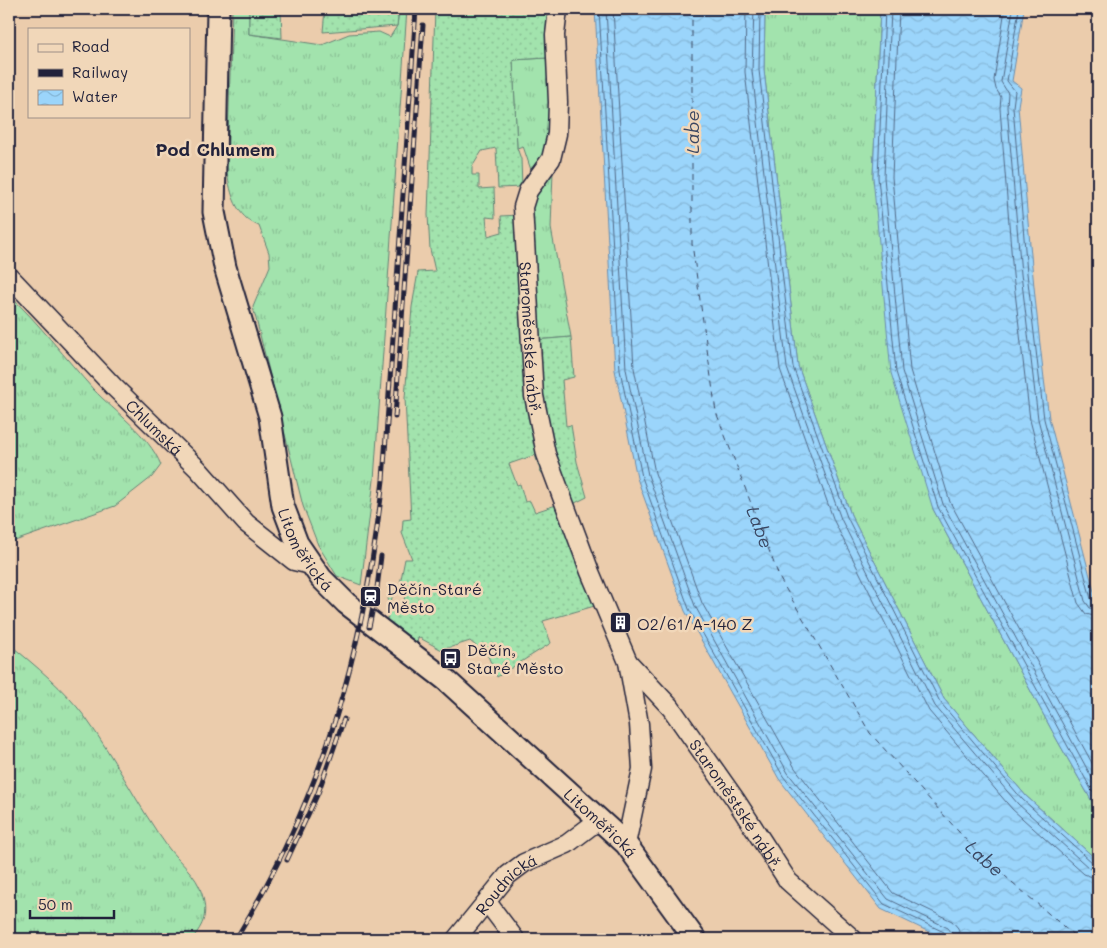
<svg xmlns="http://www.w3.org/2000/svg" width="1107" height="948" font-family="Mali,sans-serif">
	<style>
		.grass { fill: url(#grass-tufts); stroke: #628274 }
		.garden { fill: url(#garden-dots); stroke: #628274 }
		.water { fill: url(#water-waves); stroke: #6b8dae }
		.lines { fill: none; stroke-linecap: round; stroke-linejoin: round }
		.shore { stroke: #526a88; stroke-width: 1 }
		.ferry { stroke: #3a4661; stroke-width: 1; stroke-dasharray: 6 5; stroke-linecap: butt }
		.minor-casing { stroke: #22223b; stroke-width: 21 }
		.major-casing { stroke: #22223b; stroke-width: 25 }
		.minor { stroke: #f1d7b9; stroke-width: 18 }
		.major { stroke: #f1d7b9; stroke-width: 21 }
		.rail-casing { stroke: #22223b; stroke-width: 5 }
		.rail { stroke: #f1d7b9; stroke-width: 3; stroke-dasharray: 9; stroke-linecap: butt }
		.labels { text-anchor: middle; dominant-baseline: central; stroke-width: 5; stroke-linejoin: round; paint-order: stroke }
		.street-label { font-size: 16px; fill: #22223b; stroke: #f1d7b9 }
		.poi-label { font-size: 16px; fill: #22223b; stroke: #f1d7b9; text-anchor: start }
		.water-label { font-size: 18px; font-style: italic; fill: #3a4661; stroke: #f1d7b9 }
		.neighbourhood-label { font-size: 18px; font-weight: bold; fill: #22223b; stroke: #f1d7b9 }
	</style>
	<defs>
		<pattern id="grass-tufts" width="24" height="20" patternUnits="userSpaceOnUse" patternTransform="scale(1.25)"><rect width="24" height="20" fill="#a2e3ad"/><path d="M3 7l-1-3M5 7V3M7 7l1-3M15 17l-1-3M17 17v-4M19 17l1-3" fill="none" stroke="#8bc296"/></pattern>
		<pattern id="garden-dots" width="8" height="8" patternUnits="userSpaceOnUse" patternTransform="scale(1.25)"><rect width="8" height="8" fill="#a2e3ad"/><path d="M2 2h.1M6 6h.1" fill="none" stroke="#8bc296" stroke-width="1.8" stroke-linecap="round"/></pattern>
		<pattern id="water-waves" width="16" height="10" patternUnits="userSpaceOnUse" patternTransform="scale(1.25)"><rect width="16" height="10" fill="#9bd5fb"/><path d="M0 5q4-4 8 0t8 0" fill="none" stroke="#85b7d8"/></pattern>
	</defs>
	<rect width="100%" height="100%" fill="#ebccac"/>
	<filter id="ink" filterUnits="userSpaceOnUse"><feTurbulence type="fractalNoise" baseFrequency=".02" numOctaves="2"/><feDisplacementMap in="SourceGraphic" scale="10" xChannelSelector="R" yChannelSelector="G"/><feConvolveMatrix kernelMatrix="1 2 1 2 8 2 1 2 1" color-interpolation-filters="sRGB"/></filter>
	<g filter="url(#ink)">
		<!-- grass -->
		<path class="grass" d="M232 9H249V34L322 45 349 34 379 32 390 37 397 26 399 9H407L374 480 361 585 337 576 318 545 303 506 253 307 270 266 269 253 259 226C235 216 231 194 227 172Z
			M765 9H880L873 177 933 509 1056 738 1098 812V861L1026 796 944 699 851 515 798 366 764 70Z
			M547 58 553 147 532 173 523 146 517 148 513 60Z
			M553 171 551 228 571 337 535 340 527 210 543 179Z
			M9 295C40 324 65 358 93 389 116 413 148 434 161 465L152 477 115 506 9 543Z
			M9 644C35 665 65 690 85 717 115 758 137 805 167 846 178 862 197 874 202 894 208 914 204 924 192 939H9Z"/>
		<!-- garden -->
		<path class="garden" d="M249 9H281L282 38 249 34Z
			M325 9H399L397 26 323 32Z
			M435 9H551L547 58 513 60 517 148 521 159 522 187 498 188 496 148 482 151 472 167V175H479V189L494 188 495 218 486 217 488 236 502 232 501 216 520 215 550 469 541 473 535 455 509 464 517 485 520 484 525 502 530 501 535 512 562 503 598 605 543 621 551 643 497 677 488 656 470 641 442 650 418 637 417 644 387 620 389 587 394 588 390 607 400 611 402 609 406 591 399 589 405 559H412L402 533 403 520 411 519 405 398 412 307 418 272 435 271 430 249 428 215Z
			M571 337 574 377 562 380 566 426 571 425 577 462 587 497 571 505 544 430 535 340Z"/>
		<!-- water -->
		<path class="water" d="M595 9H765L764 70 798 366 851 515 944 699 1026 796 1098 861V939H944L881 909 779 779 685 611 637 478 615 370Z
			M880 9H1024L1012 81 1021 88 1018 106C1027 210 1035 314 1049 418L1098 607V812L1056 738 933 509 891 373 873 177Z"/>
		<g class="lines">
			<!-- shore -->
			<path class="shore" d="M599 9 620 370 642 477 689 609 783 776 884 904 944 932 947 939
				M606 9 626 369 648 475 695 606 788 773 888 899 948 928 952 933 953 939
				M613 9 634 368 655 473 702 603 795 768 893 893 952 921 958 928 961 939
				M746 9 745 72 780 369 834 521 929 711 1012 809 1084 874 1098 879
				M754 9 752 71 787 368 841 519 935 706 1018 804 1089 868 1098 871
				M760 9 759 70 793 367 847 517 940 702 1022 799 1093 863 1098 865
				M885 9 878 177 896 372 938 507 1098 802
				M891 9 884 177 902 371 943 504 1098 789
				M899 9 892 177 910 370 950 502 1098 774
				M1005 9 994 80 996 89 1001 97 1000 108 1013 275 1030 420 1078 603 1086 614 1098 617
				M1013 9 1001 82 1008 93 1007 107 1021 274 1038 419 1085 601 1090 608 1098 610
				M1019 9 1007 81 1015 91 1013 107 1027 273 1044 419 1091 599 1098 603"/>
			<!-- ferry -->
			<path class="ferry" id="s1" d="M692 9V244L716 412 780 579 870 733 976 851 1078 939"/>
			<defs>
				<g id="minor">
					<path id="s2" d="M558 9 555 35 558 102 557 134 551 159 528 191 523 207 534 396 546 454 590 572 628 662 639 724 642 769 626 844"/>
					<path id="s3" d="M9 276 114 387 198 469 246 523 294 561 311 565"/>
					<path id="s4" d="M628 662 671 708 735 799 788 881 853 939"/>
					<path d="M487 902 515 939"/>
					<path id="s5" d="M456 939 508 875 524 863 567 844 600 819"/>
				</g>
				<g id="major">
					<path id="s6" d="M218 9 214 212 225 267 270 417 283 506 297 543 321 578 346 603 446 680 626 844 695 939"/>
				</g>
			</defs>
			<!-- minor casing -->
			<use href="#minor" class="minor-casing"/>
			<!-- major casing -->
			<use href="#major" class="major-casing"/>
			<!-- minor -->
			<use href="#minor" class="minor"/>
			<!-- major -->
			<use href="#major" class="major"/>
			<defs>
				<path id="rail" d="M395 417 423 25
					M369 627 377 588 381 556
					M287 860 318 793 344 719
					M236 939C325 791 364 651 383 480L416 9"/>
			</defs>
			<!-- rail casing -->
			<use href="#rail" class="rail-casing"/>
			<!-- rail -->
			<use href="#rail" class="rail"/>
		</g>
	</g>
	<!-- icons -->
	<defs>
		<symbol id="station-square" viewBox="-11 -11 22 22"><rect x="-9" y="-9" width="18" height="18" rx="4" fill="#22223b" stroke="#f1d7b9"/><path d="M-3-6H3Q5-6 5-4V2Q5 4 3 4L4.5 6H3L1.5 4h-3L-3 6H-4.5L-3 4Q-5 4-5 2V-4Q-5-6-3-6ZM-3.5-4v3h7v-3ZM-3.5 1v1.5H-2V1ZM2 1v1.5H3.5V1Z" fill="#fff"/></symbol>
		<symbol id="building-square" viewBox="-11 -11 22 22"><rect x="-9" y="-9" width="18" height="18" rx="4" fill="#22223b" stroke="#f1d7b9"/><path d="M-4-6H4V6H1V3H-1V6H-4ZM-2.5-4.3h1.7v1.8h-1.7ZM.8-4.3h1.7v1.8H.8ZM-2.5-1h1.7V.8h-1.7ZM.8-1h1.7V.8H.8Z" fill="#fff"/></symbol>
		<symbol id="bus-square" viewBox="-11 -11 22 22"><rect x="-9" y="-9" width="18" height="18" rx="4" fill="#22223b" stroke="#f1d7b9"/><path d="M-5-6H5V4H4V6H2V4H-2V6H-4V4H-5ZM-3.5-4V0h7V-4ZM-3.5 1.2v1.5H-2V1.2ZM2 1.2v1.5H3.5V1.2Z" fill="#fff"/></symbol>
	</defs>
	<g fill-rule="evenodd">
		<use href="#station-square" x="358" y="584" width="25" height="25"/>
		<use href="#building-square" x="608" y="610" width="25" height="25"/>
		<use href="#bus-square" x="438" y="646" width="25" height="25"/>
	</g>
	<g class="labels">
		<!-- street labels -->
		<g class="street-label">
			<text stroke="none"><textPath href="#s2" startOffset="339">Staroměstské nábř.</textPath></text>
			<text stroke="none"><textPath href="#s3" startOffset="210">Chlumská</textPath></text>
			<text stroke="none"><textPath href="#s6" startOffset="555">Litoměřická</textPath></text>
			<text stroke="none"><textPath href="#s4" startOffset="180">Staroměstské nábř.</textPath></text>
			<text stroke="none"><textPath href="#s6" startOffset="960">Litoměřická</textPath></text>
			<text stroke="none"><textPath href="#s5" startOffset="75">Roudnická</textPath></text>
		</g>
		<!-- poi labels -->
		<g class="poi-label">
			<text x="387" y="588">Děčín-Staré<tspan x="387" dy="18">Město</tspan></text>
			<text x="637" y="623">O2/61/A-140 Z</text>
			<text x="467" y="649">Děčín,<tspan x="467" dy="18">Staré Město</tspan></text>
		</g>
		<!-- water labels -->
		<g class="water-label">
			<text transform="translate(692 132) rotate(-90)">Labe</text>
			<text stroke="none"><textPath href="#s1" startOffset="528">Labe</textPath></text>
			<text stroke="none"><textPath href="#s1" startOffset="932">Labe</textPath></text>
		</g>
		<!-- neighbourhood labels -->
		<g class="neighbourhood-label">
			<text x="215" y="149">Pod Chlumem</text>
		</g>
	</g>
	<!-- margin -->
	<rect width="1107" height="948" fill="none" stroke="#f1d7b9" stroke-width="30"/>
	<rect x="15" y="15" width="1077" height="918" fill="none" stroke="#22223b" stroke-width="2" filter="url(#ink)"/>
	<!-- legend -->
	<rect x="28" y="28" width="162" height="90" fill="#f1d7b9" stroke="#9e8f87"/>
	<rect x="38" y="44" width="25" height="8" fill="#f1d7b9" stroke="#9e8f87"/>
	<text x="72" y="52" font-size="15" fill="#22223b">Road</text>
	<rect x="38" y="69" width="25" height="8" fill="#22223b" stroke="#9e8f87"/>
	<text x="72" y="78" font-size="15" fill="#22223b">Railway</text>
	<rect x="38" y="90" width="25" height="15" fill="url(#water-waves)" stroke="#9e8f87"/>
	<text x="72" y="102" font-size="15" fill="#22223b">Water</text>
	<!-- scale -->
	<path d="M30 910v8h84v-8" fill="none" stroke="#22223b" stroke-width="2.5"/>
	<text x="38" y="910" font-size="15" fill="#22223b" stroke="#f1d7b9" stroke-width="4" paint-order="stroke">50 m</text>
</svg>
